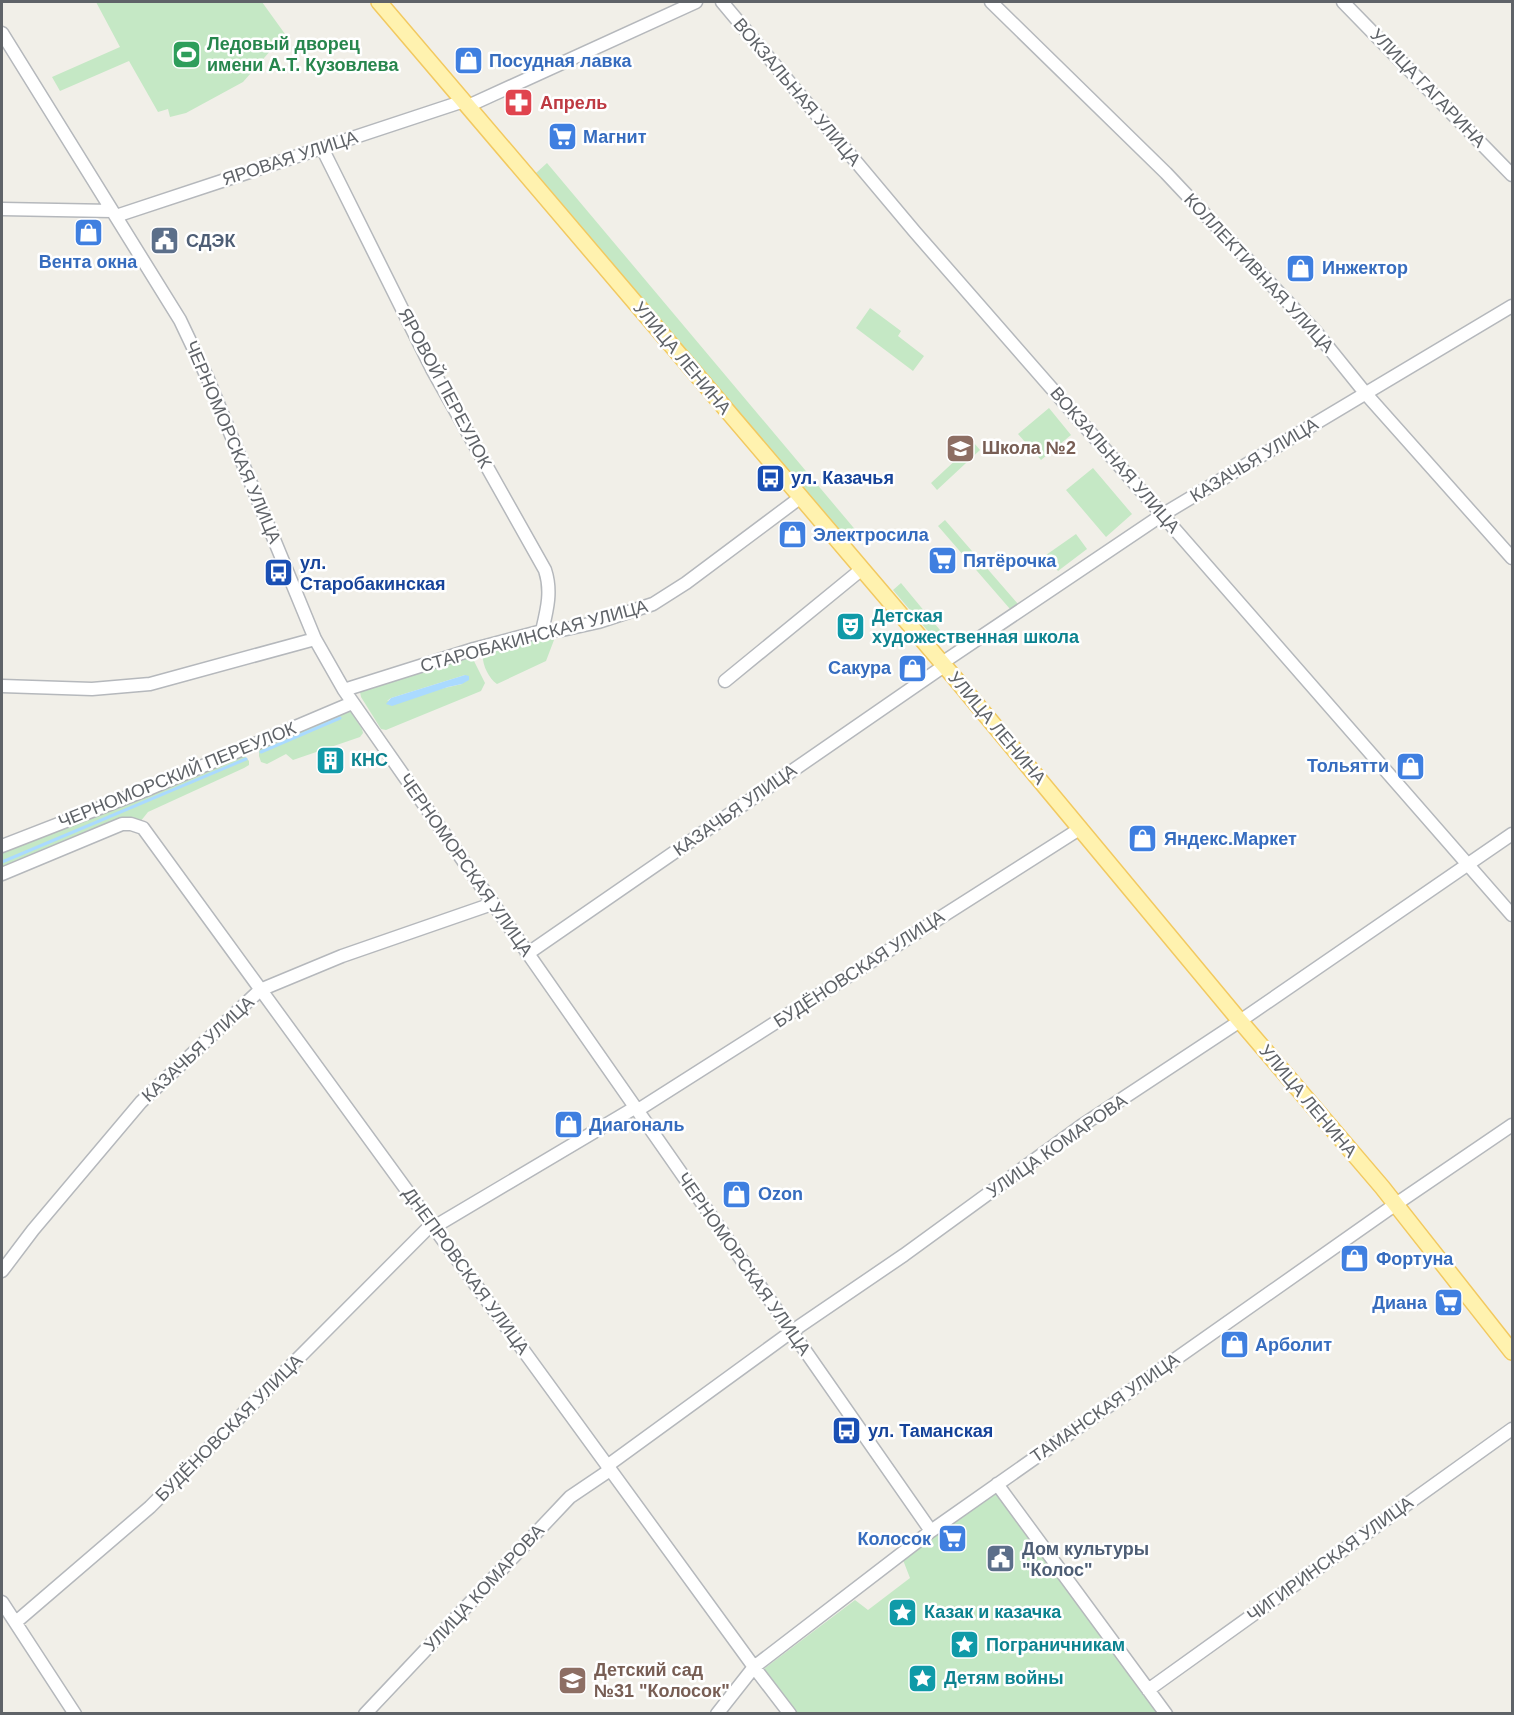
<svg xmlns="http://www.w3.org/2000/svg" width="1514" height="1715" font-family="Arial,sans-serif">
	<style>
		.green { fill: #c5e8c5; fill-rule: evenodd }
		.water { fill: #aadaff }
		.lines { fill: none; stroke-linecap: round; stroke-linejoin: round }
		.stream { stroke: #aadaff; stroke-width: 3 }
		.minor-casing { stroke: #b5b8bc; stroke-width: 15 }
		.major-casing { stroke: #f2c960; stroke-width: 18 }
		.minor { stroke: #fff; stroke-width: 12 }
		.major { stroke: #fff2af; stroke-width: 15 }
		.labels { text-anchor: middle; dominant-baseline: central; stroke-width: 5; stroke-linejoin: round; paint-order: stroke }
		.leisure-label { font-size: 18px; font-weight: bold; fill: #27864d; stroke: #fff; text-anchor: start }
		.shop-label { font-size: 18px; font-weight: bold; fill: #366cbe; stroke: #fff; text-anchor: start }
		.street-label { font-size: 18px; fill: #5f6368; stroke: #fff }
		.health-label { font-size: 18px; font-weight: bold; fill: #be3a42; stroke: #fff; text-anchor: start }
		.service-label { font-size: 18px; font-weight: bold; fill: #4e5e75; stroke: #fff; text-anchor: start }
		.education-label { font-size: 18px; font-weight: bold; fill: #785e54; stroke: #fff; text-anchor: start }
		.transit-label { font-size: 18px; font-weight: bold; fill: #164399; stroke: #fff; text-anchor: start }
		.culture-label { font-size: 18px; font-weight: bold; fill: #0d838f; stroke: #fff; text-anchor: start }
	</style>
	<rect width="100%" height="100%" fill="#f1efe8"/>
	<!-- green -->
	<path class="green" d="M96 2H262L285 34 243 82 186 113 170 117 168 109 158 112 129 61 60 91 52 77 120 47Z
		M547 163 858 533 845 539 536 173Z
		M870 308 901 331 898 336 924 356 913 371 856 328Z
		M1049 408 1071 435 1041 460 1018 434Z
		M974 443 980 450 937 490 931 483Z
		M1093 468 1132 514 1106 537 1066 490Z
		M945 520 1018 604 1010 609 938 526Z
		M1076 534 1087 549 1058 571 1046 555Z
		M901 583 940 630 932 636 893 590Z
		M548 636 552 637 554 640 546 661 497 684C488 678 481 662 483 652Z
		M471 655 485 683 481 691 398 725 386 730 381 729 361 697 360 692 363 689ZM465 675 462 684 387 701 391 698Z
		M349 709 362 729 363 733 360 737 293 760 286 754 267 764 261 762 259 756V749Z
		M242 753 249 761V765L244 768 148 812 140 822 2 872V852Z
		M995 1492 1161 1713H794L761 1671 855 1600 868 1610 910 1578 903 1560Z"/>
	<!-- water -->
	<path class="water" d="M465 675 469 676V680L462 684 448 687 392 706 386 704 391 698Z"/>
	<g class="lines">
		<!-- stream -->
		<path class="stream" d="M261 752 340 718
			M2 862 246 759"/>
		<defs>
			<path id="minor" d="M722 2 915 232 1512 915
				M991 2 1166 173 1316 332 1366 394 1512 558
				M1343 2 1512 175
				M2 33 180 320 208 379 315 639 344 690 931 1531
				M468 106 696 2
				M322 148 432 369 545 570C552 591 547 610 542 631
				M2 209 112 211
				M116 216 464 101
				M942 663 1162 515 1512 306
				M725 681 862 569
				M2 686 92 689 150 684 315 639
				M344 690 474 649 542 631 562 630 598 622 653 604 686 583 801 497
				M2 846 146 790 352 703
				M2 874 122 824H131L143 828 754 1667 790 1714
				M527 954 944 666
				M638 1110 1081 828
				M434 1227 636 1107
				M2 1271 33 1230 141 1102 260 990 342 956 492 904
				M607 1466 791 1332 904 1255 1081 1126 1240 1021 1512 834
				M997 1484 1166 1714
				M2 1602 75 1714
				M16 1622 150 1507 432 1224
				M1148 1690 1512 1429
				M365 1714 570 1497 610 1470
				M717 1714 754 1667 931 1531 1396 1204 1512 1125"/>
			<path id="major" d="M379 2 954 677 1240 1021 1382 1187 1512 1352"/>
		</defs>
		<!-- minor casing -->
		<use href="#minor" class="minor-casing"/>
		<!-- major casing -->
		<use href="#major" class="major-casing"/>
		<!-- minor -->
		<use href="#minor" class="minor"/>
		<!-- major -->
		<use href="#major" class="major"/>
	</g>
	<!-- icons -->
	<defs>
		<symbol id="stadium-square" viewBox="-11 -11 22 22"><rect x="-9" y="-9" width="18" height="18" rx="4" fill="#2e9e5b" stroke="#fff"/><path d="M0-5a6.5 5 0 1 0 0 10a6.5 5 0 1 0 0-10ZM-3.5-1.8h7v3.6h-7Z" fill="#fff"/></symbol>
		<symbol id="shop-square" viewBox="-11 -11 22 22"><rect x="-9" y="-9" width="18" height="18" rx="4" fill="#3f7fe0" stroke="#fff"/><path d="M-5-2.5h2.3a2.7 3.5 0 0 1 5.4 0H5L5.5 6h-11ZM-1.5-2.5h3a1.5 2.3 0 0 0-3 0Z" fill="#fff"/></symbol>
		<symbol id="pharmacy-square" viewBox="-11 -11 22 22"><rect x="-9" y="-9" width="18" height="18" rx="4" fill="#e0444e" stroke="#fff"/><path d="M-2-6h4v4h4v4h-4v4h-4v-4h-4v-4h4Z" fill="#fff"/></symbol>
		<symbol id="supermarket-square" viewBox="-11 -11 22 22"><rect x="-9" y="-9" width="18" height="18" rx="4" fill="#3f7fe0" stroke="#fff"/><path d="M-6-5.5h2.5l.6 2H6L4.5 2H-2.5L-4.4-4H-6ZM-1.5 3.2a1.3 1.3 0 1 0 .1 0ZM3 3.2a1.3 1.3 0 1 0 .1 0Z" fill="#fff"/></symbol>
		<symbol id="civic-square" viewBox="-11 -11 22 22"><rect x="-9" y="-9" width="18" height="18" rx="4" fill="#5c6f8a" stroke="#fff"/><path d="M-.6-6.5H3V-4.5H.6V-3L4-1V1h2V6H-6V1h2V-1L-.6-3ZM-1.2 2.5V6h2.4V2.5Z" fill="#fff"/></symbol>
		<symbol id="school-square" viewBox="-11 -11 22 22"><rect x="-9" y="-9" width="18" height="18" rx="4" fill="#8d6e63" stroke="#fff"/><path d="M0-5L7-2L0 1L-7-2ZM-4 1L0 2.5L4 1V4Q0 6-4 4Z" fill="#fff"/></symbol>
		<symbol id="bus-square" viewBox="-11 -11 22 22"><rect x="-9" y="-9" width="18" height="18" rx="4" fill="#1a4fb4" stroke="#fff"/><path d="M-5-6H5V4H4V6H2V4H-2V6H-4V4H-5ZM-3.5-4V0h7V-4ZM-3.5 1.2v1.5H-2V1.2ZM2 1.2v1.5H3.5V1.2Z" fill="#fff"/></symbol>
		<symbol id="theatre-square" viewBox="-11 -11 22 22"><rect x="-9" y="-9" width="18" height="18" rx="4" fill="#0f9aa8" stroke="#fff"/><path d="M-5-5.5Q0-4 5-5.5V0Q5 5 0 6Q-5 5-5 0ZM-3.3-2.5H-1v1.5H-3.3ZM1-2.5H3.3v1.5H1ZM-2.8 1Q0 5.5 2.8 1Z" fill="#fff"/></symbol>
		<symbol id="building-square" viewBox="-11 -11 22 22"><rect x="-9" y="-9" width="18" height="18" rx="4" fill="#0f9aa8" stroke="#fff"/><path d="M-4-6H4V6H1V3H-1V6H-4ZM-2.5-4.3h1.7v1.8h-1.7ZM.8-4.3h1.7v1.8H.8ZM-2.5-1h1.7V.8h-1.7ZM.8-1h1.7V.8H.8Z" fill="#fff"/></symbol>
		<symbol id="sight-square" viewBox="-11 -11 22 22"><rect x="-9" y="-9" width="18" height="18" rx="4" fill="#0f9aa8" stroke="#fff"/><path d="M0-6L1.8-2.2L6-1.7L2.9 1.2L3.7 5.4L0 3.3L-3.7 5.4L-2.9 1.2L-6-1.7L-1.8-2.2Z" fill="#fff"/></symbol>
	</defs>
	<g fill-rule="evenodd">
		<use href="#stadium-square" x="170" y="38" width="33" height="33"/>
		<use href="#shop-square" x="452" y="44" width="33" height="33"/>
		<use href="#pharmacy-square" x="502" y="86" width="33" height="33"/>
		<use href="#supermarket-square" x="546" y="120" width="33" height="33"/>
		<use href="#shop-square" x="72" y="216" width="33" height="33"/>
		<use href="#civic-square" x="148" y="224" width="33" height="33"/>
		<use href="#shop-square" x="1284" y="252" width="33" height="33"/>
		<use href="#school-square" x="944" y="432" width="33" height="33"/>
		<use href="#bus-square" x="754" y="462" width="33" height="33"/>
		<use href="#shop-square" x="776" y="518" width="33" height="33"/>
		<use href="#supermarket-square" x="926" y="544" width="33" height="33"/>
		<use href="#bus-square" x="262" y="556" width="33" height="33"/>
		<use href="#theatre-square" x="834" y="610" width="33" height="33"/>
		<use href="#shop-square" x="896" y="652" width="33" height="33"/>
		<use href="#building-square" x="314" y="744" width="33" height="33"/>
		<use href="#shop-square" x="1394" y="750" width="33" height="33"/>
		<use href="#shop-square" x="1126" y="822" width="33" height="33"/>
		<use href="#shop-square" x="552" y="1108" width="33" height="33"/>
		<use href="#shop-square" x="720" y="1178" width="33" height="33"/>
		<use href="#shop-square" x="1338" y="1242" width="33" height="33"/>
		<use href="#supermarket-square" x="1432" y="1286" width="33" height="33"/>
		<use href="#shop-square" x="1218" y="1328" width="33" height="33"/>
		<use href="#bus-square" x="830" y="1414" width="33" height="33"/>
		<use href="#supermarket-square" x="936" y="1522" width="33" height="33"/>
		<use href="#civic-square" x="984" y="1542" width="33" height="33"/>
		<use href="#sight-square" x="886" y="1596" width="33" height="33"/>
		<use href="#sight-square" x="948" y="1628" width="33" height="33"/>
		<use href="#sight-square" x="906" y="1662" width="33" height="33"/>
		<use href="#school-square" x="556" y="1664" width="33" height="33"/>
	</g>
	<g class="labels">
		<!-- leisure labels -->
		<g class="leisure-label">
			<text x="207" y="44">Ледовый дворец<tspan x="207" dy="21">имени А.Т. Кузовлева</tspan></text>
		</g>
		<!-- shop labels -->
		<g class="shop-label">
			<text x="489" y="61">Посудная лавка</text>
			<text x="583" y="137">Магнит</text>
			<text x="88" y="262" text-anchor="middle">Вента окна</text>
			<text x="1322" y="268">Инжектор</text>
			<text x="813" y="535">Электросила</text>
			<text x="963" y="561">Пятёрочка</text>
			<text x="891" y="668" text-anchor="end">Сакура</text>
			<text x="1389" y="766" text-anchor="end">Тольятти</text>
			<text x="1164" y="839">Яндекс.Маркет</text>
			<text x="589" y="1125">Диагональ</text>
			<text x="758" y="1194">Ozon</text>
			<text x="1376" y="1259">Фортуна</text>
			<text x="1427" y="1303" text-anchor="end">Диана</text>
			<text x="1255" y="1345">Арболит</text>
			<text x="931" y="1539" text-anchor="end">Колосок</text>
		</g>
		<!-- street labels -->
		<g class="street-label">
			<text transform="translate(1428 88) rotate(46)">УЛИЦА ГАГАРИНА</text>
			<text transform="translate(797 92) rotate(50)">ВОКЗАЛЬНАЯ УЛИЦА</text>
			<text transform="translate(290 158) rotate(-18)">ЯРОВАЯ УЛИЦА</text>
			<text transform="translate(1259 273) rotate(47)">КОЛЛЕКТИВНАЯ УЛИЦА</text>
			<text transform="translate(682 358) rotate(50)">УЛИЦА ЛЕНИНА</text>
			<text transform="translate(445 388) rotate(62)">ЯРОВОЙ ПЕРЕУЛОК</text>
			<text transform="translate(233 442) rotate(67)">ЧЕРНОМОРСКАЯ УЛИЦА</text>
			<text transform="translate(1115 460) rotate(49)">ВОКЗАЛЬНАЯ УЛИЦА</text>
			<text transform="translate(1254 460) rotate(-31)">КАЗАЧЬЯ УЛИЦА</text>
			<text transform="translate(534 636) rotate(-15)">СТАРОБАКИНСКАЯ УЛИЦА</text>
			<text transform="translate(997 728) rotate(50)">УЛИЦА ЛЕНИНА</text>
			<text transform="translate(177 775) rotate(-22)">ЧЕРНОМОРСКИЙ ПЕРЕУЛОК</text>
			<text transform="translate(735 810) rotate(-35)">КАЗАЧЬЯ УЛИЦА</text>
			<text transform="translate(466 865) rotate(55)">ЧЕРНОМОРСКАЯ УЛИЦА</text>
			<text transform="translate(859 969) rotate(-33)">БУДЁНОВСКАЯ УЛИЦА</text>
			<text transform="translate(198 1049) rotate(-43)">КАЗАЧЬЯ УЛИЦА</text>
			<text transform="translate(1308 1101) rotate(50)">УЛИЦА ЛЕНИНА</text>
			<text transform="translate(1057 1146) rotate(-35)">УЛИЦА КОМАРОВА</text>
			<text transform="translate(744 1264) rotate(55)">ЧЕРНОМОРСКАЯ УЛИЦА</text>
			<text transform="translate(466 1271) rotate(54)">ДНЕПРОВСКАЯ УЛИЦА</text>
			<text transform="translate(1105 1408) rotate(-35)">ТАМАНСКАЯ УЛИЦА</text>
			<text transform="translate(229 1428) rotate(-45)">БУДЁНОВСКАЯ УЛИЦА</text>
			<text transform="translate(1330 1559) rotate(-36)">ЧИГИРИНСКАЯ УЛИЦА</text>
			<text transform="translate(484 1588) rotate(-47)">УЛИЦА КОМАРОВА</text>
		</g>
		<!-- health labels -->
		<g class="health-label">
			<text x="540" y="103">Апрель</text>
		</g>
		<!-- service labels -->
		<g class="service-label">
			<text x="186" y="241">СДЭК</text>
			<text x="1022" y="1549">Дом культуры<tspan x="1022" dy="21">"Колос"</tspan></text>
		</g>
		<!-- education labels -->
		<g class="education-label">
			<text x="982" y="448">Школа №2</text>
			<text x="594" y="1670">Детский сад<tspan x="594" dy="21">№31 "Колосок"</tspan></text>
		</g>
		<!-- transit labels -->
		<g class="transit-label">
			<text x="791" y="478">ул. Казачья</text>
			<text x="300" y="563">ул.<tspan x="300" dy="21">Старобакинская</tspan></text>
			<text x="868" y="1431">ул. Таманская</text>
		</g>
		<!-- culture labels -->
		<g class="culture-label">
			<text x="872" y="616">Детская<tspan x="872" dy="21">художественная школа</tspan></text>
			<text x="351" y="760">КНС</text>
			<text x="924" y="1612">Казак и казачка</text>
			<text x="986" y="1645">Пограничникам</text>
			<text x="944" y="1678">Детям войны</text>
		</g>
	</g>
	<!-- border -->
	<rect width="1514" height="1715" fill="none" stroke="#5f6368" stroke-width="6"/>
</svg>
